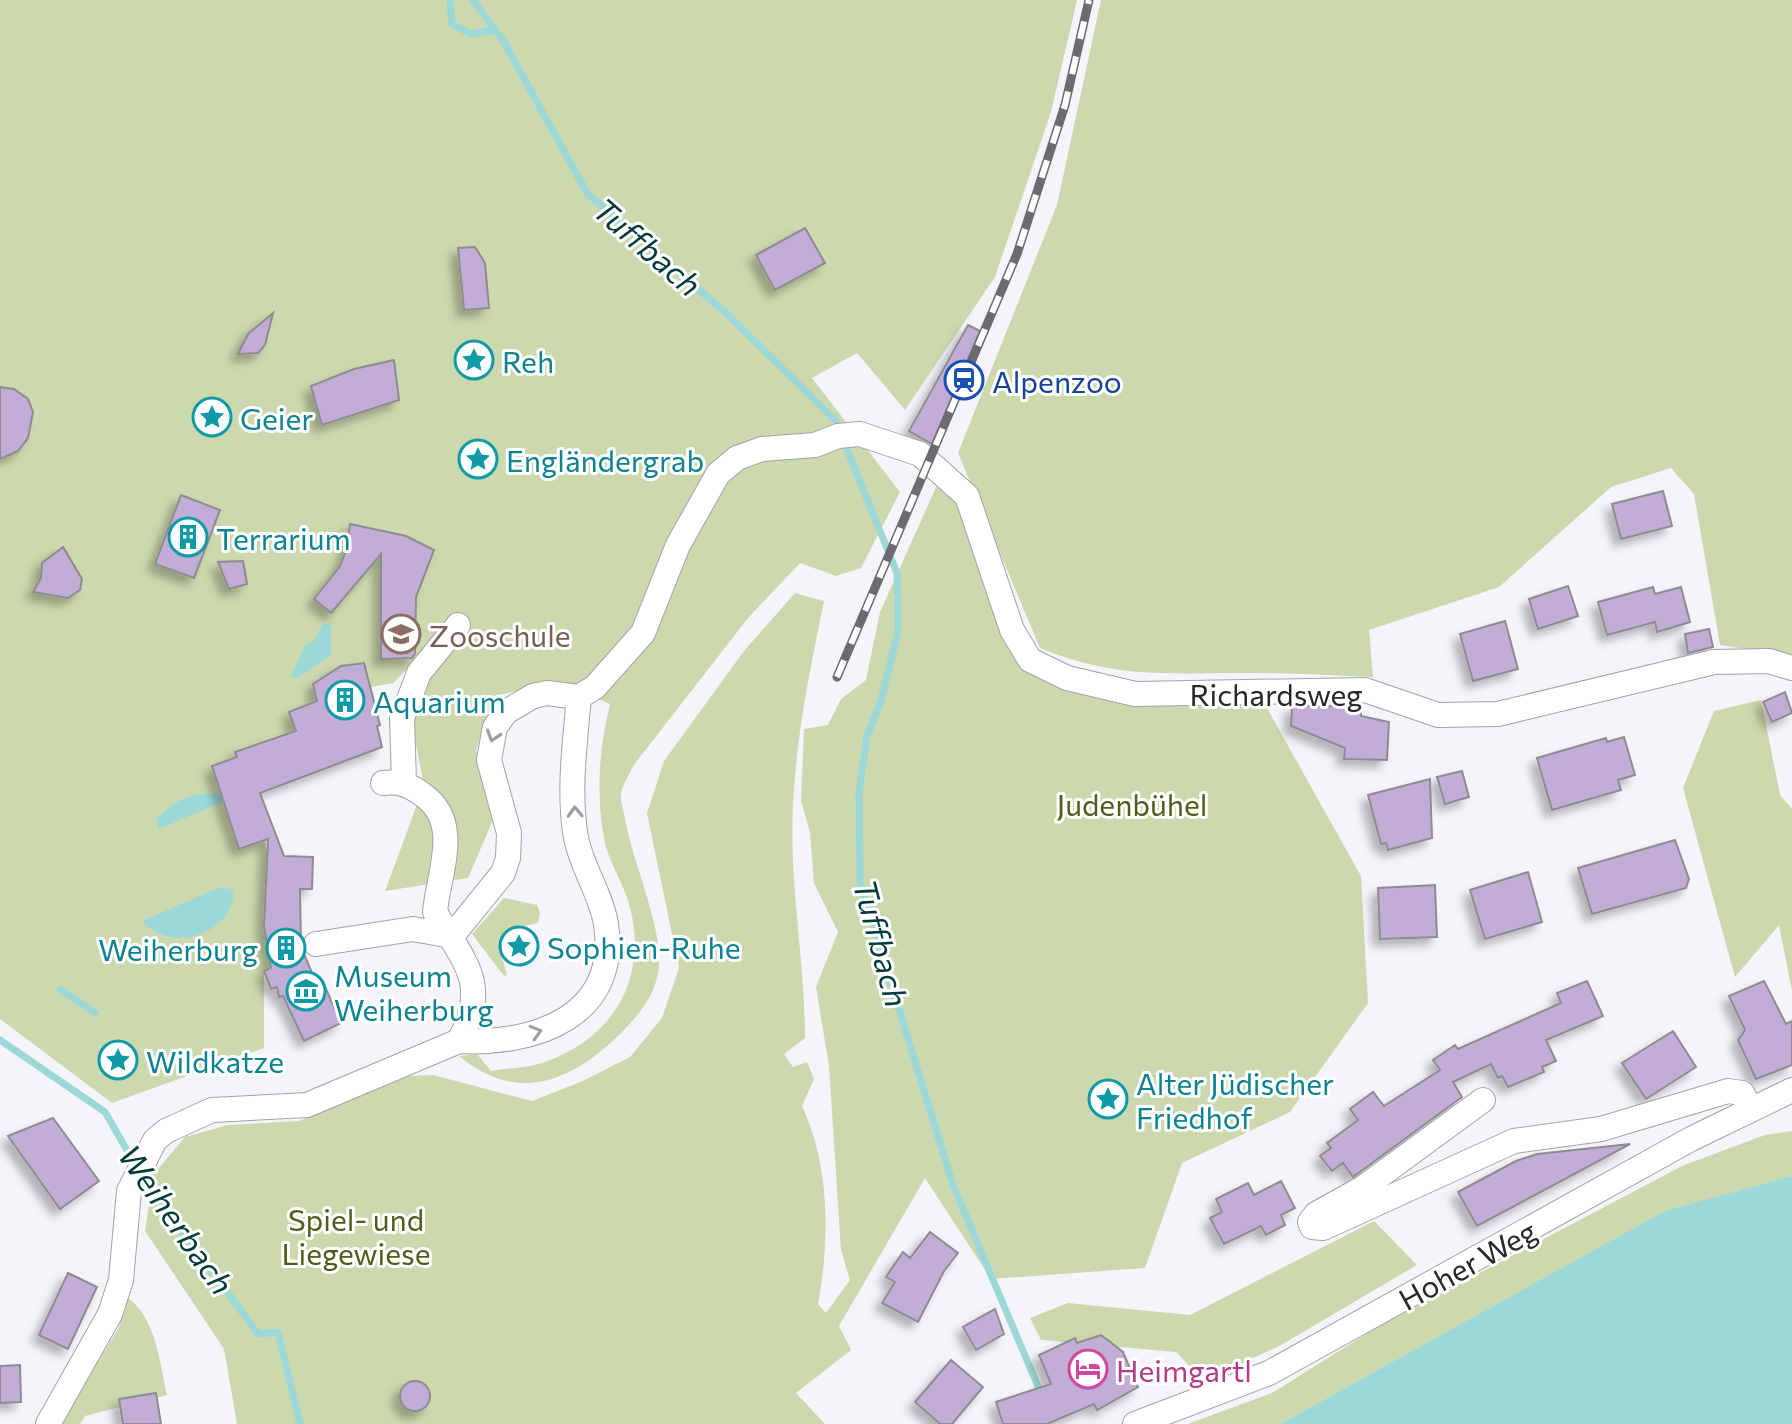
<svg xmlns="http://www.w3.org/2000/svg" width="1792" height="1424" font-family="Commissioner,sans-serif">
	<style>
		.green { fill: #ccd8ad }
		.water { fill: #9dd8d8 }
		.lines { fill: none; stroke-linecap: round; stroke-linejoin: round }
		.stream { stroke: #9dd8d8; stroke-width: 7 }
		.building { fill: #c1add5; stroke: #8e8c91; stroke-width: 2; filter: url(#shadow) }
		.minor-casing { stroke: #a3a2a8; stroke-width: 26 }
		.minor { stroke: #fff; stroke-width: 24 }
		.rail-casing { stroke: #6c6c70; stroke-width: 9 }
		.rail { stroke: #fff; stroke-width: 6; stroke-dasharray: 18; stroke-linecap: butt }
		.oneway { stroke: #9e9ea0 }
		.labels { text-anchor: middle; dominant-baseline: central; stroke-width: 6; stroke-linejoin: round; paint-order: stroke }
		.culture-label { font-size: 30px; fill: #0d838f; stroke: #fff; text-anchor: start }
		.transit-label { font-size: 30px; fill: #164399; stroke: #fff; text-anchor: start }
		.education-label { font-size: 30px; fill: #785e54; stroke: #fff; text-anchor: start }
		.street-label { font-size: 30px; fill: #28282b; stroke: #fff }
		.park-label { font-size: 30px; fill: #4f5d1c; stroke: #fff }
		.hotel-label { font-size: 30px; fill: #b23c85; stroke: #fff; text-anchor: start }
		.water-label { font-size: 32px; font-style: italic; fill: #003a3b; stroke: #fff }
	</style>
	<defs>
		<filter id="shadow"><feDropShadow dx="-7" dy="7" stdDeviation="4" flood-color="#0004"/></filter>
	</defs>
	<rect width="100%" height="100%" fill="#f5f4fb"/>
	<!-- green -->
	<path class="green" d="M0 0H1077L1051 112 995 277 905 410 857 353 812 378 900 492 861 568 836 576 800 563 748 618 633 766C630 774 622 785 621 794 620 801 624 811 625 818 632 861 660 920 659 961 659 991 641 1013 620 1034 572 1081 518 1105 459 1056L477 1054 491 1071C508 1068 529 1068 545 1062 614 1037 648 979 630 907 624 883 608 862 604 838 596 794 599 748 610 704L557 682 494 696 476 750 496 813 468 878 385 891 424 786 411 718 416 661 393 683 366 688 368 698 373 697 382 747 259 793 267 856 264 926 271 968 264 971V1048L112 1103 0 1019Z
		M1101 0H1792V656L1720 645 1694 494 1671 468 1611 487 1499 587 1369 630 1373 677C1335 676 1296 673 1257 673 1173 672 1120 681 1040 648L958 453 1057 205Z
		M938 483 959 500 1049 682 1259 694 1361 876 1368 1003 1290 1112 1182 1163 1145 1268 991 1279 925 1178 839 1326 851 1350 796 1393 825 1424H237L224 1349 145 1231 153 1175 185 1137 228 1125 299 1121 409 1076 433 1075 532 1101 583 1081 630 1057 662 1018 679 968 647 813 664 761 744 651 795 593 824 601C810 669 796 737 793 806 789 884 805 961 805 1038L784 1054 793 1067 807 1062 814 1079 802 1106C830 1166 830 1240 818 1304L826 1313 850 1280 841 1250 829 1066 816 987 838 932 814 883 810 832 801 801 804 729 828 725 841 699 866 680 880 612Z
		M1761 700 1780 795 1792 809V991L1779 925 1735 977 1683 788 1714 711Z
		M504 898 537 905 540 913 538 923 506 930 500 950 507 975 504 976 472 934Z
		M1792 1131V1176L1665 1212 1280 1424H1188L1272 1393 1379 1326 1682 1166 1765 1135Z
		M1374 1221 1417 1265 1281 1345 1204 1381 1176 1352 1041 1340 1030 1318 1068 1303 1190 1315Z
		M128 1298C156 1318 160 1364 167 1395L85 1416 80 1424H59L118 1329Z"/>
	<!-- water -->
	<path class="water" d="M331 623V655L297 678 291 677 305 645 314 641 323 624Z
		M208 793 222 794V802L159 829 156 820C171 803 185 796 208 793Z
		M221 887 234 890C233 935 171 954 142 921Z
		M1792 1176V1424H1280L1665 1211Z"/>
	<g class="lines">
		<!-- stream -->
		<path class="stream" d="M450 0 452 24 471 34 495 30
			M473 0 504 42 587 193 725 312 836 421
			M847 449 897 573 898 599V631L881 701 867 736 859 792 860 882 953 1185 1042 1396
			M60 989 95 1013
			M0 1040 105 1112 136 1166
			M143 1177 258 1334 278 1332 300 1424"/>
	</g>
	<!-- building -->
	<path class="building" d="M805 228 825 263 775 290 756 255Z
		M475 247 485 263 489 308 464 310 458 248Z
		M273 313 265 345 258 353 238 354 248 334Z
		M968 325 980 331 932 444 909 431Z
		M394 360 399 400 322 425 311 386 354 369Z
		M0 387 14 389 28 399 33 412 28 438 18 451 0 459Z
		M1663 491 1672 526 1621 539 1612 504Z
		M181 495 220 510 194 578 155 564Z
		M350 524 406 536 434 550 416 597 415 654 412 658 381 659V554L331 613 314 599 340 566 347 548Z
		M63 547 82 579 80 590 68 598 33 592 41 578 42 563Z
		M243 561 247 584 229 589 218 562Z
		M1568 586 1578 616 1538 629 1529 599Z
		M1653 587 1655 594 1681 587 1690 622 1657 632 1655 622 1607 635 1598 602Z
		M1505 621 1518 669 1473 681 1460 634Z
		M1709 629 1713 647 1688 653 1685 634Z
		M364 663 380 725 377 726 382 747 260 793 284 856 313 857 312 889H300L301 947 318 987 324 984 341 1023 304 1041 283 996 279 997 277 987 271 989 264 971 271 968 264 926 268 839 239 849 212 766 237 757 235 752 296 731 289 712 317 701 313 684 341 666Z
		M1785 692 1792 713 1772 722 1763 702Z
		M1292 706H1361V716L1389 722 1387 760 1344 759 1345 748 1291 726Z
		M1624 737 1635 775 1618 780 1621 790 1552 810 1537 758 1606 738 1607 742Z
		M1462 771 1469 797 1445 804 1437 777Z
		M1430 779 1432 838 1388 850 1386 843 1381 844 1368 795Z
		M1675 840 1689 879 1686 888 1592 914 1578 868Z
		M1528 872 1542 922 1485 939 1470 890Z
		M1435 885 1437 937 1380 939 1378 888Z
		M1587 981 1603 1016 1546 1040 1556 1061 1542 1067 1544 1072 1508 1087 1502 1076 1498 1078 1491 1064 1453 1082 1462 1097 1353 1177 1343 1163 1332 1171 1320 1156 1331 1148 1327 1143 1358 1120 1350 1109 1373 1092 1384 1106 1440 1070 1433 1060 1455 1045 1458 1049 1561 1003 1557 993Z
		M1764 981 1786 1024 1792 1021V1065L1756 1079 1738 1040 1745 1030 1729 996Z
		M1673 1031 1696 1067 1646 1099 1622 1063Z
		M53 1118 99 1181 60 1209 8 1136Z
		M1630 1144 1477 1226 1458 1192 1516 1161 1537 1154Z
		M1281 1181 1295 1208 1281 1215 1285 1225 1266 1235 1261 1226 1224 1244 1210 1218 1222 1212 1216 1199 1248 1183 1254 1195Z
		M930 1232 958 1253 944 1271 918 1322 882 1303 895 1282 886 1277 903 1252 910 1258Z
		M68 1273 97 1287 68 1349 39 1335Z
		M995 1309 1004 1334 976 1350 963 1327Z
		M1101 1335 1123 1352 1138 1387 1097 1410 1094 1404 1047 1424H1003L996 1402 1051 1384 1039 1355 1075 1338 1077 1343Z
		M951 1360 983 1387 952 1424H940L915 1402Z
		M20 1365 21 1402 0 1403V1366Z
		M400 1396a15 15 0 1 1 30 0a15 15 0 1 1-30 0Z
		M156 1393 161 1424H123L119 1399Z"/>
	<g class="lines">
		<defs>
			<path id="minor" d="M383 783C399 781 410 785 423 795 463 823 438 874 435 912 463 961 491 983 459 1041
				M404 783 402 718 419 673 458 625
				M452 936 503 873 508 858 509 833 489 760 495 727 506 712 533 696 547 693 579 697 595 687 643 633 678 545 718 474 737 458 762 449 815 445 838 436 860 434 920 454 967 496 1012 630 1030 660 1067 678 1135 694 1365 690 1438 715 1498 714 1714 662 1769 661 1792 668
				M316 944 413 929 452 936
				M1483 1100 1363 1188 1316 1214 1310 1222 1312 1227 1323 1228 1514 1141 1601 1129 1728 1091 1742 1093 1750 1107
				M48 1424 110 1314 121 1280 129 1191 155 1140 166 1131 212 1110 307 1105 459 1041C534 1045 620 1017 606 924 601 894 582 868 576 838 568 793 575 742 579 697
				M1135 1424 1269 1373 1691 1139 1792 1090"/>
		</defs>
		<!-- minor casing -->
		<use href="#minor" class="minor-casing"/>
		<!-- minor -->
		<use href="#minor" class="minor"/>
		<defs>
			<path id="rail" d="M837 677 1017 254 1065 105 1089 0"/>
		</defs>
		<!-- rail casing -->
		<use href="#rail" class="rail-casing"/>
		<!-- rail -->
		<use href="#rail" class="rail"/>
	</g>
	<!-- one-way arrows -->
	<defs><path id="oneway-chevron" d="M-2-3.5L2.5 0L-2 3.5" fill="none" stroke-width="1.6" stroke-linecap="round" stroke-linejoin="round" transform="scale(2)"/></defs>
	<g class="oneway">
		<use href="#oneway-chevron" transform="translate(493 736) rotate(108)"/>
		<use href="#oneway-chevron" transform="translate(575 812) rotate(-92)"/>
		<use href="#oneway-chevron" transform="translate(536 1032) rotate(-16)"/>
	</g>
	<!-- icons -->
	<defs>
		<symbol id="sight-ring" viewBox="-11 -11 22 22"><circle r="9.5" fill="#fff" stroke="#0f9aa8" stroke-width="1.5"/><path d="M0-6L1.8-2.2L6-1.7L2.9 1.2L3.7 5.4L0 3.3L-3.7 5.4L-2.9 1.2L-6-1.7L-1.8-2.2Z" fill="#0f9aa8"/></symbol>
		<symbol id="station-ring" viewBox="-11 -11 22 22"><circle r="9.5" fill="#fff" stroke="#1a4fb4" stroke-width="1.5"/><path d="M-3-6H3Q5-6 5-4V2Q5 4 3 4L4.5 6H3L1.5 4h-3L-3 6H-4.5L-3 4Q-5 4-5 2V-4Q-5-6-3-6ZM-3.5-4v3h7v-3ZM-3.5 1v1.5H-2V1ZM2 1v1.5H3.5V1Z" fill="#1a4fb4"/></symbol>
		<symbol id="building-ring" viewBox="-11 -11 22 22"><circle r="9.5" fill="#fff" stroke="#0f9aa8" stroke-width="1.5"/><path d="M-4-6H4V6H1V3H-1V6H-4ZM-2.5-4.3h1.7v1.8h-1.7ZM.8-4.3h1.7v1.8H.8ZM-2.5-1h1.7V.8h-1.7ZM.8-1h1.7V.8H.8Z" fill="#0f9aa8"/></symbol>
		<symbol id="school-ring" viewBox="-11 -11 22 22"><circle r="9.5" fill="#fff" stroke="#8d6e63" stroke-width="1.5"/><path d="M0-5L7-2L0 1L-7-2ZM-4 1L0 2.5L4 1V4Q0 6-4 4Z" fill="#8d6e63"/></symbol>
		<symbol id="museum-ring" viewBox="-11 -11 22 22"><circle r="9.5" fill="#fff" stroke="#0f9aa8" stroke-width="1.5"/><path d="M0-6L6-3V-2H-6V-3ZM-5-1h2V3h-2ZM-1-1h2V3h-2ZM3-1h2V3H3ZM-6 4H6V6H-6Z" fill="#0f9aa8"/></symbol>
		<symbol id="hotel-ring" viewBox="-11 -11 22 22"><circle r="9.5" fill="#fff" stroke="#d1479c" stroke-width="1.5"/><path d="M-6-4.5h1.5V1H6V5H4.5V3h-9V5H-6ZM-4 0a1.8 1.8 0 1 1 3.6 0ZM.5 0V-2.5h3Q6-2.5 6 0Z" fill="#d1479c"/></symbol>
	</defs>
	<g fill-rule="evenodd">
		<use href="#sight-ring" x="452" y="338" width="44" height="44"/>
		<use href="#station-ring" x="942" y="358" width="44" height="44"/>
		<use href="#sight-ring" x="190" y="395" width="44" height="44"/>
		<use href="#sight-ring" x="456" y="437" width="44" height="44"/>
		<use href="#building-ring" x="166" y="515" width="44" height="44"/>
		<use href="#school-ring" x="379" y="612" width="44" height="44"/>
		<use href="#building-ring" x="323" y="678" width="44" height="44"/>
		<use href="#sight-ring" x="497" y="924" width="44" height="44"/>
		<use href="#building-ring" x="264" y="926" width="44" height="44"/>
		<use href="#museum-ring" x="284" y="969" width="44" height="44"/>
		<use href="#sight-ring" x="96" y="1038" width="44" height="44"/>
		<use href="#sight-ring" x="1086" y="1077" width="44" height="44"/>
		<use href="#hotel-ring" x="1066" y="1347" width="44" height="44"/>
	</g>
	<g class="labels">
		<!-- culture labels -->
		<g class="culture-label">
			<text x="502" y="360">Reh</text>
			<text x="240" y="417">Geier</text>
			<text x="506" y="459">Engländergrab</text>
			<text x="216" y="537">Terrarium</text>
			<text x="373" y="700">Aquarium</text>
			<text x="547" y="946">Sophien-Ruhe</text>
			<text x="258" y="948" text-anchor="end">Weiherburg</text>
			<text x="334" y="974">Museum<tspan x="334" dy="34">Weiherburg</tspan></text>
			<text x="146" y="1060">Wildkatze</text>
			<text x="1136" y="1082">Alter Jüdischer<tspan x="1136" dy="34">Friedhof</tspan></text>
		</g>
		<!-- transit labels -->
		<g class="transit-label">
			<text x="992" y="380">Alpenzoo</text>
		</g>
		<!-- education labels -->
		<g class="education-label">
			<text x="429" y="634">Zooschule</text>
		</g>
		<!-- street labels -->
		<g class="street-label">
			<text x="1276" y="693">Richardsweg</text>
			<text transform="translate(1467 1264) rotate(-29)">Hoher Weg</text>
		</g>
		<!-- park labels -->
		<g class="park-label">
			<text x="1132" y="803">Judenbühel</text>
			<text x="356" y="1218">Spiel- und<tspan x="356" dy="34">Liegewiese</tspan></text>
		</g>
		<!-- hotel labels -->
		<g class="hotel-label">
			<text x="1116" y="1369">Heimgartl</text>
		</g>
		<!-- water labels -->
		<g class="water-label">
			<text transform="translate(648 246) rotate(41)">Tuffbach</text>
			<text transform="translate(882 943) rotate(75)">Tuffbach</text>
			<text transform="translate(177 1219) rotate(55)">Weiherbach</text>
		</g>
	</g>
</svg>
